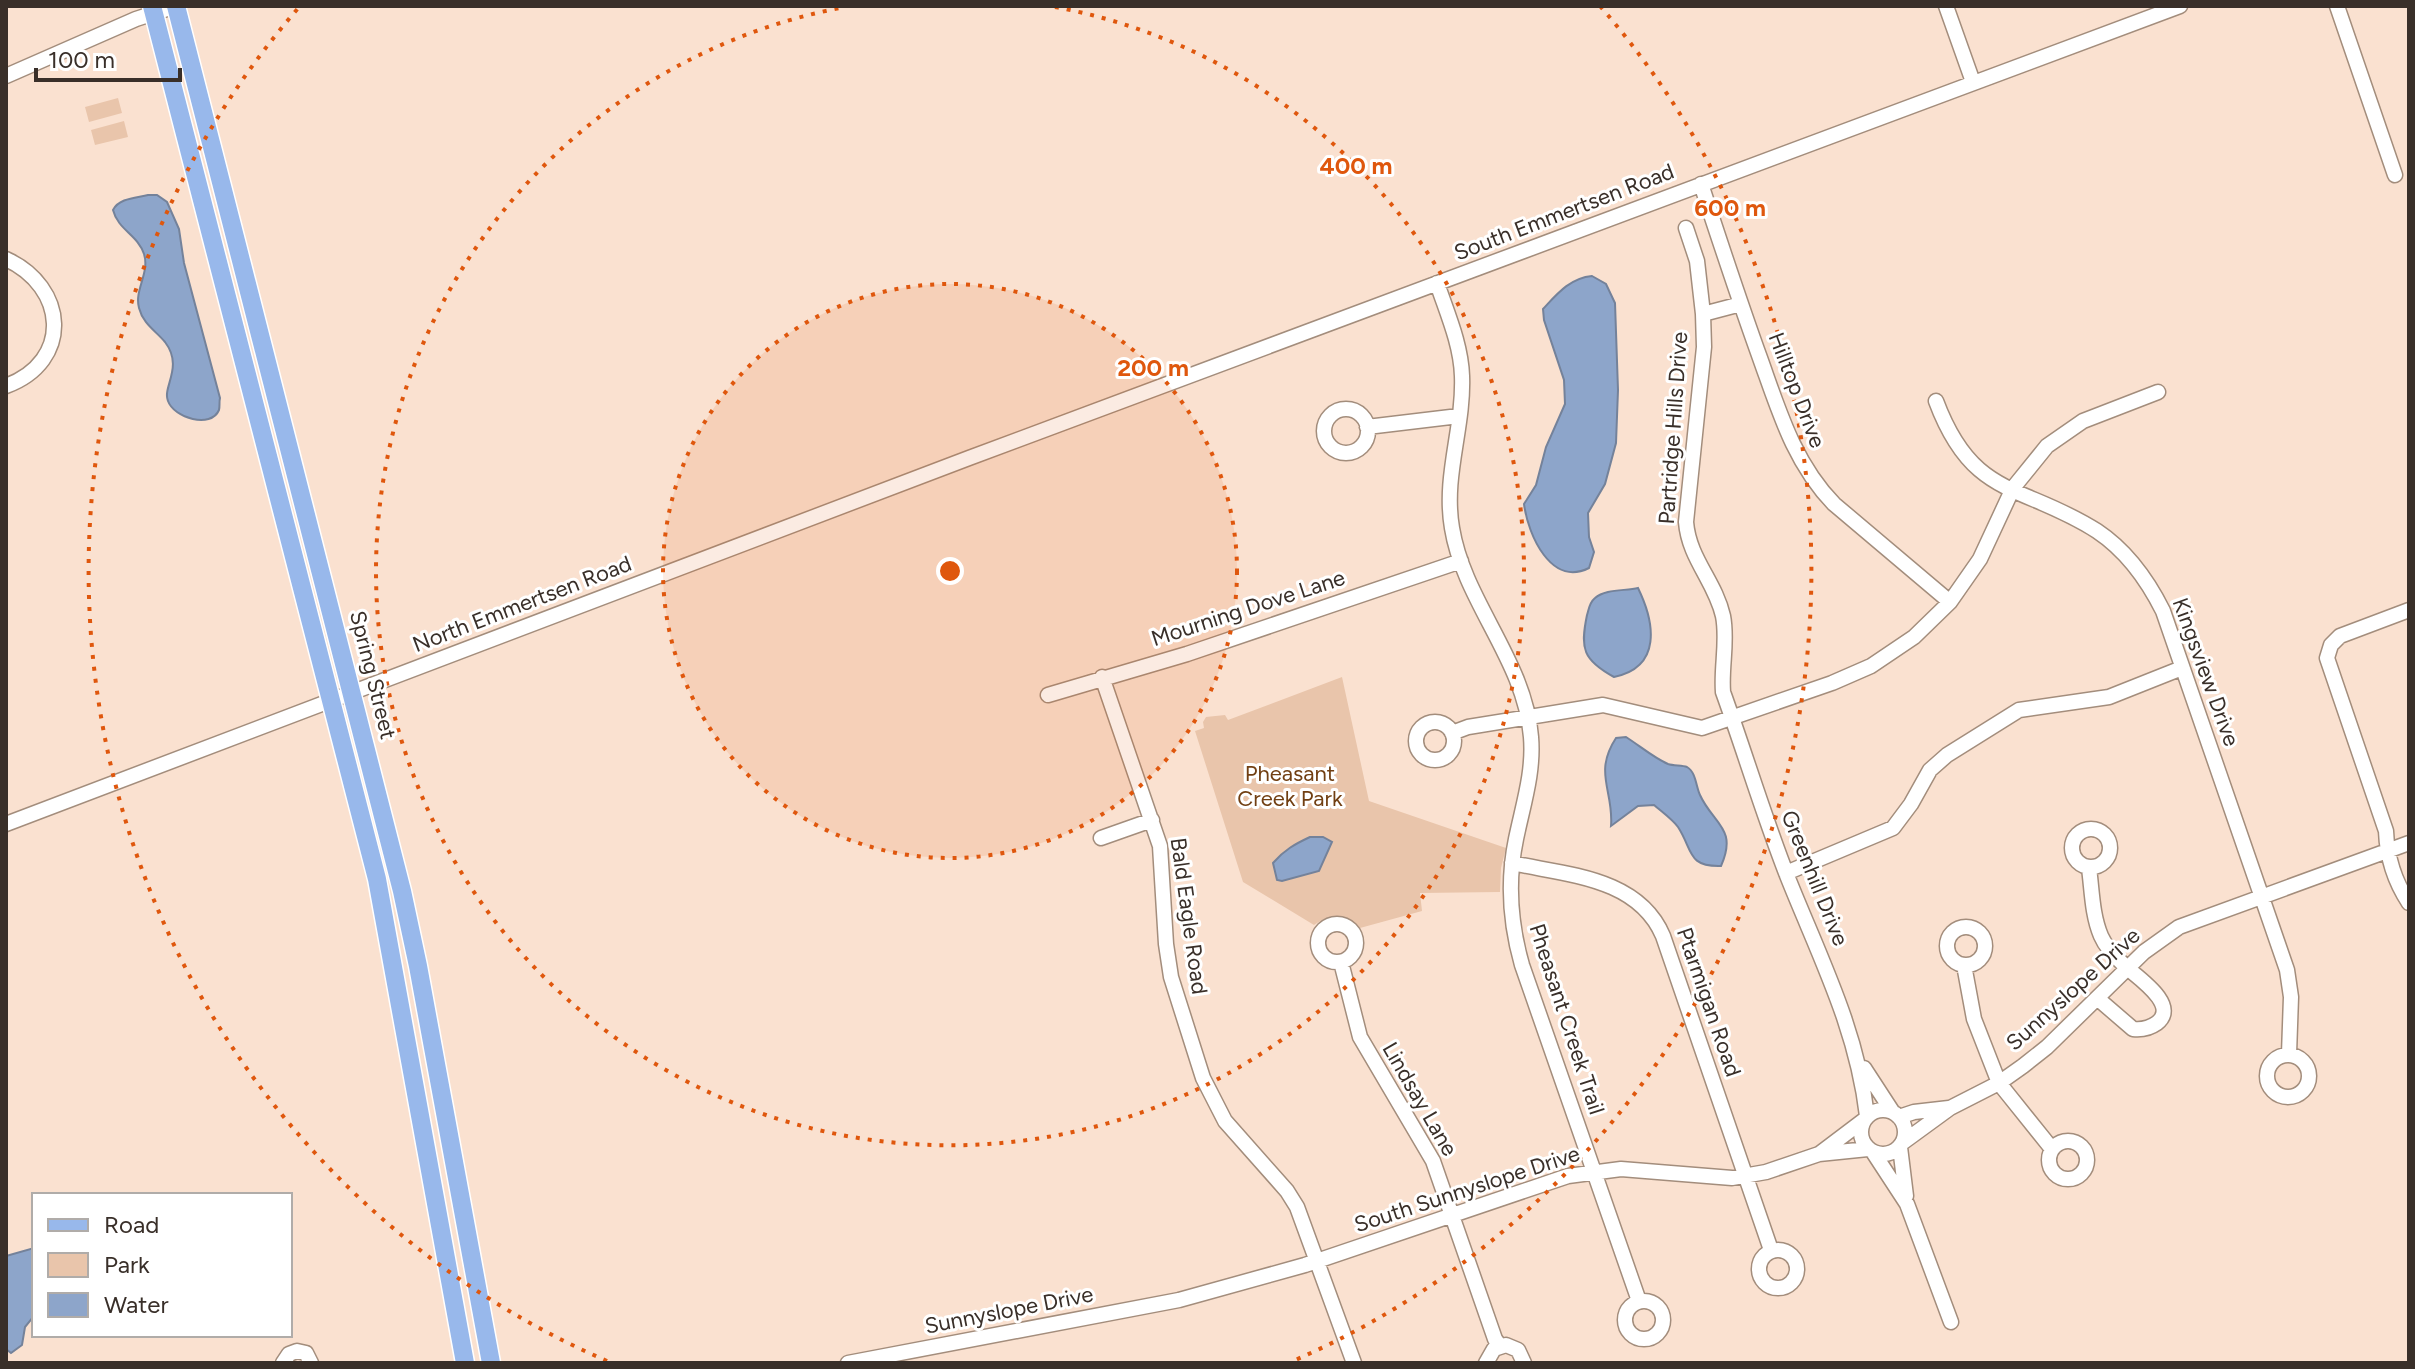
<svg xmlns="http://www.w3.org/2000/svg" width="2415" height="1369" font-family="Figtree,sans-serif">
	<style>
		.green { fill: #e9c5ab }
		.water { fill: #8da5ca; stroke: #74829a; stroke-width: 2 }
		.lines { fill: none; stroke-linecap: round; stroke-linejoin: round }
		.minor-casing { stroke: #a38d7c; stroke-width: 17 }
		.major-casing { stroke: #fff; stroke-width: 21 }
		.minor { stroke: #fff; stroke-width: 14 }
		.major { stroke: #98b8eb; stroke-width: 18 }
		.ring { fill: none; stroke: #df570d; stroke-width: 4; stroke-dasharray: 4 8 }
		.labels { text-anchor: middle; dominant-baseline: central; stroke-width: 6; stroke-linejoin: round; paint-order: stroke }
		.street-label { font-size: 22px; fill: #392f29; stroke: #fff }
		.park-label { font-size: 22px; fill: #713f12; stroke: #fff }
		.centre { fill: #df570d; stroke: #fff; stroke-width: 4 }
		.ring-label { font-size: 24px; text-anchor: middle; font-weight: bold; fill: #df570d; stroke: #fff; stroke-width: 6; stroke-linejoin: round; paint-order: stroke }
	</style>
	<rect width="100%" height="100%" fill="#fae1d0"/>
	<!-- green -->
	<path class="green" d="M118 98 122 113 89 122 85 107Z
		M124 121 128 137 95 145 91 130Z
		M1342 677 1369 801 1506 848 1501 868 1500 892 1420 893 1422 911 1360 928C1345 912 1331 913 1314 925L1243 882 1195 731 1204 728 1203 722 1206 717 1225 715 1228 720Z"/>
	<!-- water -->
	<path class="water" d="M148 195H157L167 202 179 229 184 263 220 398C219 402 220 406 219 410 211 429 174 418 168 401 162 387 184 367 165 342 156 331 143 324 139 308 134 290 150 273 144 254 138 235 118 230 113 210 119 198 136 198 148 195Z
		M1592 276 1606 284 1615 303 1618 390 1616 443 1605 484 1588 513 1589 537 1594 552 1589 568C1551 587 1528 535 1524 504L1536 485 1546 447 1565 404 1564 380 1544 320 1543 309C1557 294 1570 278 1592 276Z
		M1638 588C1655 623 1662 667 1614 677 1583 660 1580 649 1587 615 1589 609 1589 603 1595 598 1605 589 1625 591 1638 588Z
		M1626 737C1640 746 1654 758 1668 764 1674 766 1682 765 1687 767 1696 772 1696 787 1700 795 1713 824 1738 828 1721 866 1687 867 1693 850 1678 827 1672 819 1662 812 1654 805L1638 806 1611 826C1614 791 1593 773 1616 738Z
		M1310 837H1323L1332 842 1319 871 1282 881 1277 880 1273 863C1284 850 1295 844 1310 837Z
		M34 1248V1316L25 1327 22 1345 11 1353 6 1349V1256Z"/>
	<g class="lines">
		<defs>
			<path id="minor" d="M1946 6 1973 82
				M2337 6 2395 175
				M6 76 136 19 176 6
				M1701 184C1720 242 1739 300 1760 358 1779 411 1794 463 1834 504L1950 602
				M1686 228 1697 261 1703 314
				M6 259C67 287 73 361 6 386
				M1437 283C1447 313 1461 344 1462 376 1464 428 1443 476 1452 528 1464 602 1525 660 1531 737 1534 772 1523 805 1516 839 1507 882 1510 923 1522 965L1639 1301
				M1741 304 1703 314 1704 347 1686 522C1689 559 1715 581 1723 616 1728 641 1721 666 1723 692 1745 753 1764 817 1788 878 1820 958 1857 1029 1867 1116
				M1936 401C1973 500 2022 483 2097 531 2127 551 2147 579 2163 611L2287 970 2291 997 2289 1054
				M1324 431a22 22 0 1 1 44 0a22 22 0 1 1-44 0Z
				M1367 427 1459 416
				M2409 610 2340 636 2331 645 2327 658 2386 831C2387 857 2395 882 2409 903
				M1102 677 1160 846 1166 944 1171 977 1203 1078 1225 1121 1287 1191 1297 1207 1354 1363
				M1048 695 1187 654 1461 561
				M1416 741a19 19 0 1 1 38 0a19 19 0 1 1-38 0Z
				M1452 733 1468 727 1603 705 1702 728 1832 683 1871 666 1914 637 1950 602 1980 559 2013 488 2047 446 2083 421 2158 392
				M6 824 969 458 2180 6
				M2072 848a19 19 0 1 1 38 0a19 19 0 1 1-38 0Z
				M1101 838 1152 820
				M1512 863C1566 875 1638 877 1663 936L1771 1250
				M2089 868C2092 890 2092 915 2101 936 2106 948 2116 957 2125 966 2137 977 2180 1005 2157 1023 2150 1028 2142 1030 2133 1029L2097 998
				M1786 873 1893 828 1911 804 1930 770 1947 755 2019 710 2109 697 2182 668
				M1318 943a19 19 0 1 1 38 0a19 19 0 1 1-38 0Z
				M1947 946a19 19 0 1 1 38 0a19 19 0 1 1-38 0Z
				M1341 962 1360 1037 1433 1161 1495 1339 1500 1346
				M1964 965 1974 1019 1999 1083 2052 1149
				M2267 1076a21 21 0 1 1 42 0a21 21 0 1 1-42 0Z
				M1864 1068 1892 1111
				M1861 1132a22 22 0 1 1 44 0a22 22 0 1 1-44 0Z
				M1899 1117 1914 1112 1949 1108
				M2049 1160a19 19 0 1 1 38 0a19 19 0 1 1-38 0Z
				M1902 1143 1950 1108 1999 1083 2023 1066 2047 1047 2144 952 2179 927 2409 843
				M1900 1147 1906 1196
				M1873 1152 1907 1204 1951 1322
				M1819 1154 1864 1120
				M1759 1269a19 19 0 1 1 38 0a19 19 0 1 1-38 0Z
				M1625 1320a19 19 0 1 1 38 0a19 19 0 1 1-38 0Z
				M283 1363 289 1354 297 1351 306 1353 311 1363
				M848 1363 1179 1300 1305 1265 1568 1176 1621 1169 1732 1178 1766 1172 1819 1154 1868 1149
				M1486 1363 1494 1349 1506 1345 1518 1350 1524 1363"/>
			<path id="major" d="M152 6 377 879 465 1363
				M176 6 402 891 418 966 491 1363"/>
		</defs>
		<!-- minor casing -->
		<use href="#minor" class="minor-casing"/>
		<!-- major casing -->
		<use href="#major" class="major-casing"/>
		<!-- minor -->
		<use href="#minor" class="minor"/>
		<!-- major -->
		<use href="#major" class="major"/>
	</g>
	<!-- distance rings -->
	<circle cx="950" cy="571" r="287" fill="#df570d" fill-opacity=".12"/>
	<g class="ring">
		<circle cx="950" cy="571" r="287"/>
		<path d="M1055 7A574 574 0 1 1 845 7"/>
		<path d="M607 1361A861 861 0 0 1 300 6M1600 6A861 861 0 0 1 1293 1361"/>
	</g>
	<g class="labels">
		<!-- street labels -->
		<g class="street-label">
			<text transform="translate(1564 212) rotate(-21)">South Emmertsen Road</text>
			<text transform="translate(1797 390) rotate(69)">Hilltop Drive</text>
			<text transform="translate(1673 428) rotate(-86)">Partridge Hills Drive</text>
			<text transform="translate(522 604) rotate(-21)">North Emmertsen Road</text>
			<text transform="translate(1248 608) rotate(-18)">Mourning Dove Lane</text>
			<text transform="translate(2206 672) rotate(70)">Kingsview Drive</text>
			<text transform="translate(373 675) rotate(76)">Spring Street</text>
			<text transform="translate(1815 878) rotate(68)">Greenhill Drive</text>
			<text transform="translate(1189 916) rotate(82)">Bald Eagle Road</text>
			<text transform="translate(2073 989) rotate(-42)">Sunnyslope Drive</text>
			<text transform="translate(1709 1002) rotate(71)">Ptarmigan Road</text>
			<text transform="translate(1567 1019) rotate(72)">Pheasant Creek Trail</text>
			<text transform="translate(1420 1099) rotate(60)">Lindsay Lane</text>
			<text transform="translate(1467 1189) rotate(-18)">South Sunnyslope Drive</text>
			<text transform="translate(1009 1310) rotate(-11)">Sunnyslope Drive</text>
		</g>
		<!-- park labels -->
		<g class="park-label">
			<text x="1290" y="773">Pheasant<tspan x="1290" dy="25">Creek Park</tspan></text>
		</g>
	</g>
	<circle cx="950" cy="571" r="12" class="centre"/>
	<g class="ring-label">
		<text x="1356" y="174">400 m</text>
		<text x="1730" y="216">600 m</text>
		<text x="1153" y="376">200 m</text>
	</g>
	<!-- border -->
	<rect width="2415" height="1369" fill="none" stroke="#392f29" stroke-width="16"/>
	<!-- legend -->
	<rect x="32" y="1193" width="260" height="144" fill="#ffffff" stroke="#b0aca9" stroke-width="2"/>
	<rect x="48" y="1219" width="40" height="12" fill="#98b8eb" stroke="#b0aca9" stroke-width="2"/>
	<text x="104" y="1233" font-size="24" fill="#392f29">Road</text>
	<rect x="48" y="1253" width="40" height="24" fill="#e9c5ab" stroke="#b0aca9" stroke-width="2"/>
	<text x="104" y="1273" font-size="24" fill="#392f29">Park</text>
	<rect x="48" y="1293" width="40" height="24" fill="#8da5ca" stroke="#b0aca9" stroke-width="2"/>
	<text x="104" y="1313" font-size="24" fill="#392f29">Water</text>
	<!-- scale -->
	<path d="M36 68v12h144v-12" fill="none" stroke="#392f29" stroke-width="4"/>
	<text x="48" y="68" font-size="24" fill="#392f29" stroke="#ffffff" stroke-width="6" paint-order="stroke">100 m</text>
</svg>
